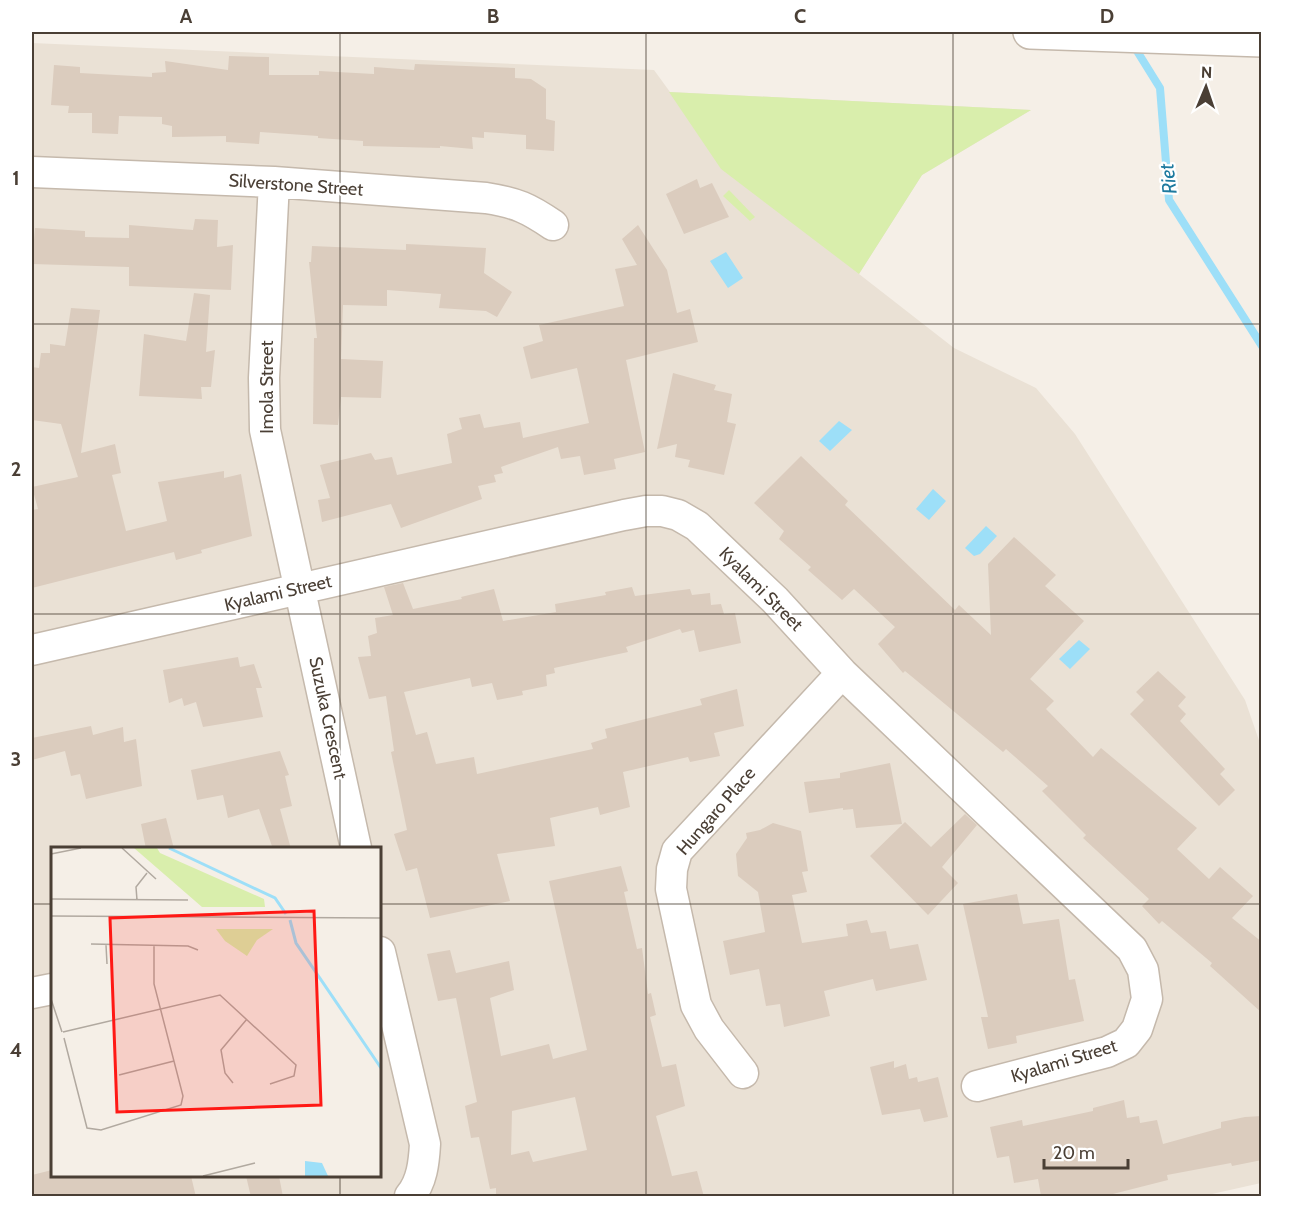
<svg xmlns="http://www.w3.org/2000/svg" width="1293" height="1228" font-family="Cabin,sans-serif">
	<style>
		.residential { fill: #eae1d5; fill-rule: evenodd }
		.green { fill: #d9eeac }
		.water { fill: #9ddff8 }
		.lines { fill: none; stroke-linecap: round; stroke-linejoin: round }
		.stream { stroke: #9ddff8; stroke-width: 8 }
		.building { fill: #dbccbe; fill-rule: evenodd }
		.minor-casing { stroke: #c5b9ac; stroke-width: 33 }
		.tertiary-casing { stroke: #c5b9ac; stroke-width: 36 }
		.minor { stroke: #fff; stroke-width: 30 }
		.tertiary { stroke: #fff; stroke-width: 33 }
		.grid { fill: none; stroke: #4a3f35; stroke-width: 1.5; stroke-opacity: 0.55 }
		.labels { text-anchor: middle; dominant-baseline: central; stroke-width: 4.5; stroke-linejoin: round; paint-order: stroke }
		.street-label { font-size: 18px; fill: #4a3f35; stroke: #fff }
		.water-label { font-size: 20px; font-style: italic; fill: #1e7a9f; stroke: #fff }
		.inset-river { fill: none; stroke: #9ddff8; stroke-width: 3 }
		.inset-road { fill: none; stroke: #b1a9a0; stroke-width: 1.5 }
		.view { fill: #ff1915; fill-opacity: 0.15; stroke: #ff1915; stroke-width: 3 }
		.inset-edge { fill: none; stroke: #4a3f35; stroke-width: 3 }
		.neatline { fill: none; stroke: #4a3f35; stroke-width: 2 }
		.grid-label { font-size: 20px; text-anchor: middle; font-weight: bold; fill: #4a3f35 }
	</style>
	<rect width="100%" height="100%" fill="#f5efe7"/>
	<!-- residential -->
	<path class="residential" d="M32 43 654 70 670 92 1031 110 922 175 859 274 954 348 1036 388 1075 434 1245 700 1262 749 1261 1183 1203 1196H32ZM52 848H380V1176H52Z"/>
	<!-- green -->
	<path class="green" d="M669 92 1031 110 922 175 859 274 721 169Z
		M729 190 755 217 750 221 723 196Z"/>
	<!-- water -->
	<path class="water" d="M726 252 743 278 728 288 710 261Z
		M839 421 852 430 830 451 819 441Z
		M933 489 946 501 929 520 916 509Z
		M986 526 997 536 980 554 974 556 965 548Z
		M1079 640 1090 649 1070 669 1059 659Z"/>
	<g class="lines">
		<!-- stream -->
		<path class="stream" d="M1132 43 1160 88 1169 200 1262 346"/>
	</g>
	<!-- building -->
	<path class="building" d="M229 56 269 57V75H319V71L374 74V67L414 70 415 64 515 68V78L531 79 546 89V119L555 121 554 151 526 149V135L484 132V138L472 137 473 149 440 146V148L363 146V141L318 138V136L260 132 259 144 226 142V136L172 137V126L162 124V117L119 116 118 134 92 133V113H68L69 106 51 105 54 65 80 67V73L152 77V73L166 72 165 61 228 70Z
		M697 179 700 188 712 183 729 217 684 234 666 194Z
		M195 219 218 220 217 247 233 245 231 290 129 286V267L32 264 35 228 85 231V237L129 238V225L193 230Z
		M638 225 667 270 677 313 690 309 698 342 626 360 645 452 614 459 616 469 584 475 580 456 561 459 558 447 501 467 503 473 494 475 496 482 478 486 482 499 401 528 391 504 322 522 318 500 330 498 320 465 371 453 375 460 392 457 397 475 452 463 447 434 462 429 459 418 480 414 484 428 520 422 523 438 589 423 577 368 531 379 523 347 543 341 539 325 624 306 615 269 637 265 622 239Z
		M406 244 486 248 484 273 512 292 497 317 486 311 439 308 441 294 387 290V306L343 305 341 359 383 361 381 398 341 397 338 425 313 424 314 338H317L309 262H311L312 246 406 250Z
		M194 293 210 295 206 352 215 350 211 387H201L202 399 139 396 144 334 186 341Z
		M71 308 100 310 81 453 115 444 121 473 112 475 126 531 167 521 158 482 224 471V478L241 474 252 536 201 550 202 553 176 560 174 552 32 588V510L38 509 32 487 78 477 61 424 32 420V367L39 368 41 353H50V344L65 346Z
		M673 373 716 385 714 390 732 394 727 422 736 424 724 475 688 467 690 460 675 457 677 444 657 449Z
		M801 456 848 501 845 505 955 610 959 605 991 635 988 564 1014 537 1056 575 1045 586 1084 621 1030 679 1054 701 1046 709 1093 757 1101 748 1197 828 1177 849 1209 879 1220 867 1253 896 1232 918 1262 942V1013L1210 966 1212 963 1162 921 1159 924 1142 906 1149 899 1083 838 1086 835 1042 791 1048 786 1006 749 1003 752 905 671 903 673 878 644 895 627 854 589 842 600 808 570 811 567 779 539 784 531 754 503Z
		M403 583 413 609 462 599 461 597 494 589 503 621 556 612 555 604 606 595 605 592 632 587 635 596 690 589 692 595 710 593 711 605 721 604 724 614 735 613 741 643 699 652 694 630 682 633 680 629 626 647 628 652 554 668 555 673 546 675 547 686 522 691 523 695 497 700 492 683 472 687 470 678 404 692 416 735 427 732 436 764 474 757 477 774 593 749 591 743 607 738 605 729 702 705 700 699 737 689 744 726 714 733 720 756 690 762 688 757 623 772 630 807 600 815 598 807 550 818 555 846 497 854 510 901 430 918 417 868 406 871 394 834 407 830 391 752 394 751 386 696 369 699 358 657 371 656 368 636 377 633 375 618 393 615 384 587Z
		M238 657 240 667 254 664 262 688H256L263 717 203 727 196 702 184 706 182 698 169 703 163 670Z
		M1158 671 1186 697 1178 706 1186 714 1180 721 1225 769 1220 774 1235 790 1219 806 1130 714 1144 700 1136 692Z
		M91 726 93 735 123 727 124 742 136 739 142 786 86 799 80 774 71 776 65 751 32 760V738Z
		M280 751 289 775 285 776 292 806 280 809 291 849H273L259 809 228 818 223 795 197 800 191 770Z
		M890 763 902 824 856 828 853 809 843 810V808L809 813 804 782 840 778V773Z
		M965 814 977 825 942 867 958 883 928 915 870 856 905 822 931 847Z
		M166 818 174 849H146L141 824Z
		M773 823 801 831 808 871 802 872 807 892 792 895 802 943 848 936 846 924 867 920 871 933 886 931 890 949 918 944 927 980 876 991 873 979 824 991 830 1016 784 1027 780 1004 766 1006 759 969 730 975 723 941 765 932 758 892 738 876 736 854 747 838 746 833 760 830Z
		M621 866 628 891 624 892 637 949 642 948 648 994 651 993 656 1015 650 1017 662 1067 676 1064 685 1106 656 1116 672 1176 697 1171 704 1197H496V1188L490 1189 479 1137 471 1138 465 1106 477 1102 456 998 438 1001 427 954 450 950 456 973 509 961 514 990 490 998 501 1056 549 1044 553 1059 587 1050 549 881ZM575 1097 587 1150 533 1162 529 1151 511 1155 512 1111Z
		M1017 894 1023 924 1059 919 1069 980 1075 979 1084 1021 1016 1036 1017 1043 988 1049 981 1017H988L963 904Z
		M894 1061V1068L906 1064 909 1079 917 1077 918 1082 938 1077 948 1117 924 1122 920 1109 882 1115 870 1067Z
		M1124 1100 1127 1118 1139 1116 1140 1123 1157 1120 1163 1144 1221 1128V1122L1245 1117 1262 1116V1160L1232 1166 1231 1163 1167 1175 1168 1180 1101 1197 1041 1196 1038 1179 1014 1183 1009 1156 997 1158 990 1127 1022 1120 1023 1126 1093 1111V1108Z
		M52 1170V1176H191L196 1197H32V1175Z
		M246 1176H279L283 1197H251Z"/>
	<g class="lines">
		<defs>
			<path id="minor" d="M32 172 274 182 486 198C517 203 528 208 553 225
				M274 182 264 378 265 430 356 848
				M32 650 624 515 646 511H662L678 515 697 526 775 600 842 673 1132 949 1143 970 1147 999 1137 1029 1126 1043 1107 1052 977 1086
				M380 952 425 1144C424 1162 422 1182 410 1196
				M32 993 52 989
				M743 1073 709 1029 696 1005 671 889 672 869 677 851 842 673"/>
			<path id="tertiary" d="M1030 32 1262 40"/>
		</defs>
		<!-- minor casing -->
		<use href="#minor" class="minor-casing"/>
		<!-- tertiary casing -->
		<use href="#tertiary" class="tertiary-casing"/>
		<!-- minor -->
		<use href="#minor" class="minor"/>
		<!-- tertiary -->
		<use href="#tertiary" class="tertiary"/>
	</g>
	<!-- grid -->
	<path class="grid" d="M340 32V848M646 32V1196M953 32V1196M32 324H1262M32 614H1262M32 904H52M380 904H1262M340 1176V1196"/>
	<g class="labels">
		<!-- street labels -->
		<g class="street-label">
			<text transform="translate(296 185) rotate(4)">Silverstone Street</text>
			<text transform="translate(267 387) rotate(-90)">Imola Street</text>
			<text transform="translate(761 589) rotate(45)">Kyalami Street</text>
			<text transform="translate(278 593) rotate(-13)">Kyalami Street</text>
			<text transform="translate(328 718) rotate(78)">Suzuka Crescent</text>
			<text transform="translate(716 811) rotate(-49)">Hungaro Place</text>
			<text transform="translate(1064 1061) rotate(-17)">Kyalami Street</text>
		</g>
		<!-- water labels -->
		<g class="water-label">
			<text transform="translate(1168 179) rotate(-97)">Riet</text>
		</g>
	</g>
	<!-- overview -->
	<g transform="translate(51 847)">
		<rect width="330" height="330" fill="#f5efe7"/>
		<path d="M83 1H106L109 6 213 52 214 60H151ZM165 82H222L206 93 196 109 174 94Z" fill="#d9eeac"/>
		<path d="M254 314 271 316 277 329H254Z" fill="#9ddff8"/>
		<path class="inset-river" d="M118 1 224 51 235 67M239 73 245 96 330 221"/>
		<path class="inset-road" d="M71 1 105 32M0 7 30 1M0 52 137 53M86 53 85 40 96 26M0 69 330 71M40 97 137 99 147 103M55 98 56 117M0 152 11 185M12 185 169 148 245 218 243 229 219 237M13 191 36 281 50 283 130 258 132 249 103 137V98M68 228 123 214M182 236 174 226 170 203 196 172M152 329 204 316"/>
		<path class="view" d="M263 64 270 258 66 265 59 71Z"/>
		<rect width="330" height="330" class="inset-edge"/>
	</g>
	<!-- border -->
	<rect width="1293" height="1228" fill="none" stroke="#ffffff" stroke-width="66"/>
	<!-- north arrow -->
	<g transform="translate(1206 87) rotate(2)" stroke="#ffffff" stroke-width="4.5" paint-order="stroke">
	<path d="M0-4.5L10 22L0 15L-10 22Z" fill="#4a3f35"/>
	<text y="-9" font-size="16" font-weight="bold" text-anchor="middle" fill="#4a3f35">N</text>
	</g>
	<!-- scale -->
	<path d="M1044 1159v9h84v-9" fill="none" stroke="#4a3f35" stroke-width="3"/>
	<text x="1053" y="1159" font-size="18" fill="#4a3f35" stroke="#ffffff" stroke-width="4.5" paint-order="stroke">20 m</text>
	<rect x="33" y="33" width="1227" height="1162" class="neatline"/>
	<g class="grid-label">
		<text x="186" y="23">A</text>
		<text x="493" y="23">B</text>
		<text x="800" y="23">C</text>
		<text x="1107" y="23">D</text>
		<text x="16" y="185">1</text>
		<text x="16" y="476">2</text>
		<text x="16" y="766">3</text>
		<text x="16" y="1057">4</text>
	</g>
</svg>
